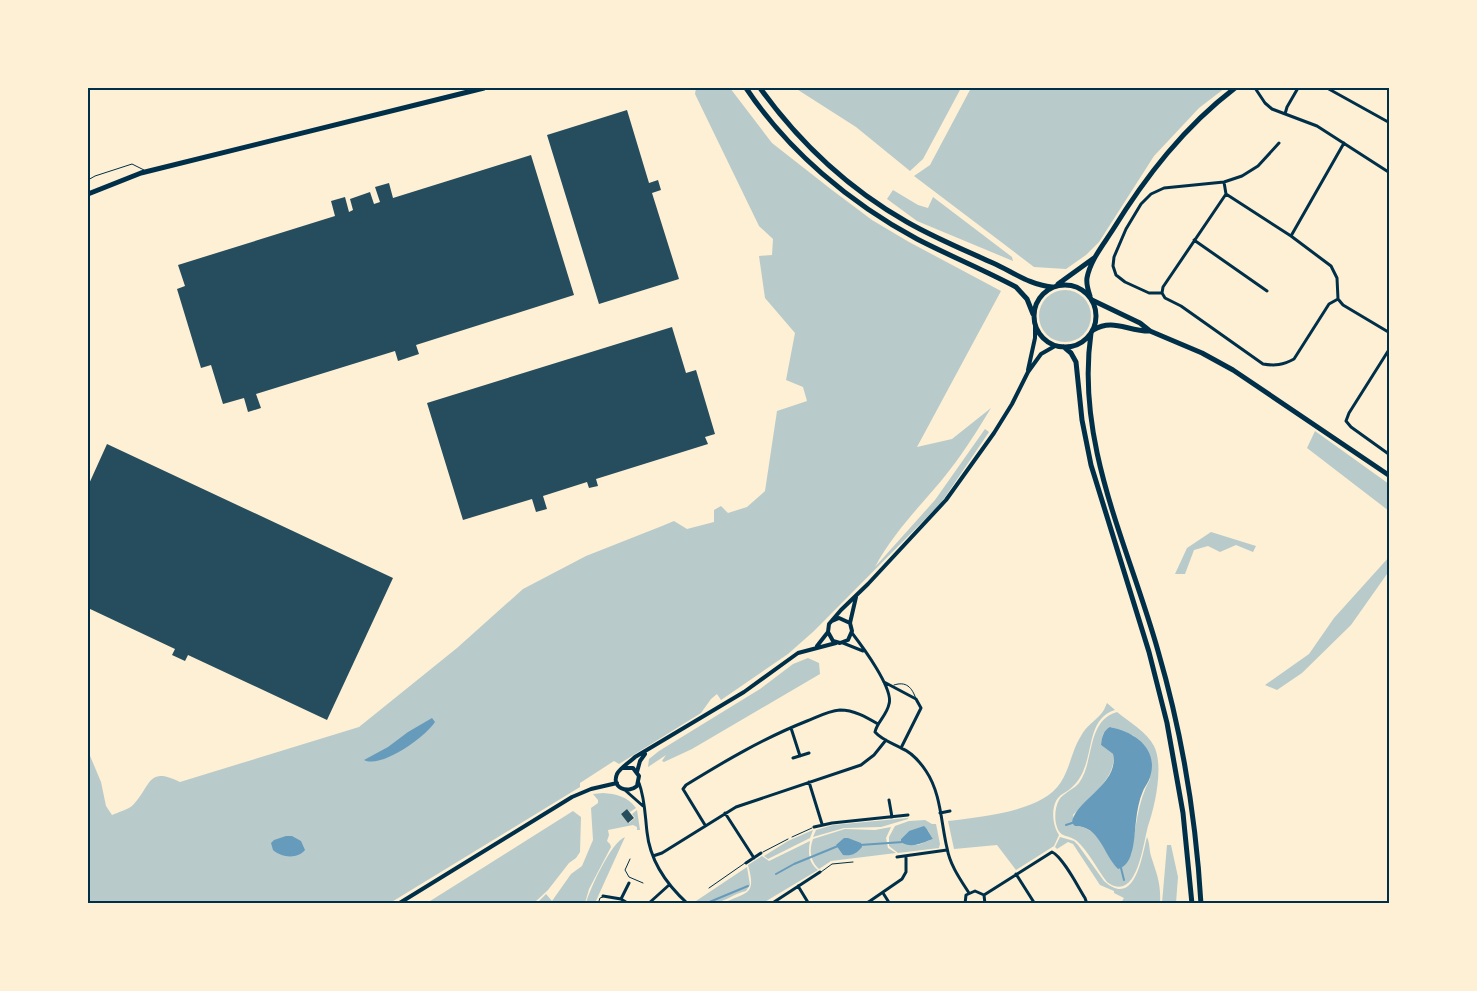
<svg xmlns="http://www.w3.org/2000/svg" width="1477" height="991" font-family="'DM Sans',sans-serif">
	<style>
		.green { fill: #b9caca; fill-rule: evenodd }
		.water { fill: #669bbc }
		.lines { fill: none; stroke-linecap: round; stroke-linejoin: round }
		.stream { stroke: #669bbc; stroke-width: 2 }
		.building { fill: #264d5e }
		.service { stroke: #003049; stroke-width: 1 }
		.minor { stroke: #003049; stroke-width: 3 }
		.tertiary { stroke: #003049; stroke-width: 4 }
		.primary { stroke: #003049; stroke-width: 5 }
		.trunk { stroke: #003049; stroke-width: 5 }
		.neatline { fill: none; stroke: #003049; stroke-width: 2 }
	</style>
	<rect width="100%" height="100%" fill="#fdf0d5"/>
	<!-- green -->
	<path class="green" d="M696 88H730L772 143 832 190 872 220 909 242 1001 291 917 447 952 439 991 408C976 433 960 458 941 481 918 508 892 535 875 567L935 500 985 429 989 432 941 503 814 631 788 654 721 700 717 694 711 699 701 713 619 764 614 761 580 783V787L390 903H88V751L101 782 106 806 112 815C118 812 128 810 133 805 152 785 147 766 180 782L359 727 457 648 523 589 586 556 662 526 674 521 687 529 714 522V510L721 506 728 513 747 507 765 491 777 411 807 401 803 387 786 380 795 333 765 298 759 256 772 255 773 239 759 226 695 94Z
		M795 88H961L923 159 910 171 856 127Z
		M971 88H1225L1199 108 1154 156 1099 242 1086 255 1066 269 1034 267 914 176 930 165Z
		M893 190 918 205 928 208 933 197 1012 257 1013 261 917 221 887 199Z
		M1039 316a26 26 0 1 1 52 0a26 26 0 1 1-52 0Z
		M1315 431 1389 484V511L1307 448Z
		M1211 532 1256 546 1253 552 1236 545 1220 552 1208 546 1194 550 1185 574H1175L1187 548Z
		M1389 557V574H1387L1351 625 1302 673 1277 690 1265 685 1309 654 1334 618Z
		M808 658 819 663 820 674 692 749 664 762 662 761 666 755 648 767 649 759 659 751 760 689 793 664Z
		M1107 703 1115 710C1089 718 1093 748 1084 769 1081 777 1077 783 1070 789 1065 793 1059 795 1056 801 1051 811 1053 826 1059 835L1054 846 1016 870 997 845 954 849 948 821C980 817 1043 812 1061 782 1070 768 1072 750 1081 736 1086 726 1095 721 1101 714 1104 711 1105 707 1107 703Z
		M1117 712C1129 722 1147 732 1154 746 1164 766 1155 806 1148 826 1143 844 1137 904 1107 882 1097 869 1089 852 1077 841 1070 835 1060 838 1057 827 1054 819 1055 807 1059 800 1063 793 1073 790 1079 783 1095 761 1086 721 1117 712ZM1111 727 1134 736 1150 779C1137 803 1136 828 1131 855L1114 864C1104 848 1096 826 1075 826L1073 815C1087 801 1118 776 1113 754L1101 745 1103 734Z
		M603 793C616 794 627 796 636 808L630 812 627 809 621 814 629 823 635 818 632 814 637 810 640 830H637V827L633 825 608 830 609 835 607 841 610 844 611 847 589 889 585 903 536 904 546 894 552 901 571 874 582 866 593 840 591 808 598 803V800L593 794Z
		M573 811 581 817 580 852 576 858 569 863 548 890 534 903H427Z
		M908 818V819L881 827 844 828 813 837 816 830 833 825Z
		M925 820 932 824H936L940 844 939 848 898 853 889 846V837L895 826 909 821ZM909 831H928L933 839 918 845 901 839Z
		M891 827 886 838 888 848 896 853 831 861 819 869C810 861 809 850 813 839L845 829 875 830Z
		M813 830 810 838 768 859 764 856 788 841Z
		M625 837 595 903H586C590 889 611 842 625 837Z
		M1060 837 1074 841 1078 845 1104 881C1135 909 1142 856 1147 837 1150 844 1149 849 1151 856 1157 875 1161 883 1160 903H1121L1124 898 1114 893V891L1100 885 1073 844 1068 842 1057 849 1055 847Z
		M810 841C808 852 808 862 818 870L763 903 722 904C746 891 757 897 748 865L762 856 769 861Z
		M1167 845H1171L1178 877 1176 903H1162Z
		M747 867 750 885 746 891C731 894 712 912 696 901Z"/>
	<!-- water -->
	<path class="water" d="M432 718 435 722C426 736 382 769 364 760L388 747 408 732Z
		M1110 727C1135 732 1159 749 1150 777 1149 782 1145 786 1143 791 1139 800 1137 811 1136 821 1134 835 1135 865 1118 869 1103 854 1100 826 1075 826L1072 823C1074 801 1120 784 1113 754L1101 745C1102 737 1103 731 1110 727Z
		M924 826 926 828 933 839C922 843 911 849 901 842V839L909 831Z
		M286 836H292L301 841 305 850C298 859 282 858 273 850L271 843 274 840Z
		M844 838H848L861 843 862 847C856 854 852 856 843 855L836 845Z"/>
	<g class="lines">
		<!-- stream -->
		<path class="stream" d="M1066 825 1072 823
			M860 845 903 842
			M1121 868 1124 880
			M776 874 794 864 838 846
			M707 903 748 886"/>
	</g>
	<!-- building -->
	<path class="building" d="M627 110 649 183 658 180 661 190 652 193 679 279 599 304 547 135Z
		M531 155 574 295 416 345 419 354 398 361 395 351 256 394 261 408 248 412 244 398 223 404 211 365 201 368 177 289 185 286 178 265 335 216 331 201 345 197 349 212 353 210 350 199 370 192 374 204 380 202 375 187 389 183 393 198Z
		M672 327 686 373 696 370 715 434 705 437 708 444 596 479 598 486 589 488 587 482 543 496 547 509 536 512 532 499 463 520 427 403Z
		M107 444 393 578 327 720 188 655 185 661 172 655 175 649 88 608V486Z
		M627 809 634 818 628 823 621 814Z"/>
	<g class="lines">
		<!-- service -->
		<path class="service" d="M88 180 95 176 132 164 144 170
			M894 685C906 681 912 687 916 699
			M792 837 812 828
			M763 852 788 839
			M630 859 625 870 629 877 643 883
			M821 872 832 864 853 862
			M709 888 745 863
			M598 904 600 898 603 897"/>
		<!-- minor -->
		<path class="minor" d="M1255 88 1265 103 1272 109 1317 126 1390 173
			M1327 88 1390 123
			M1285 114 1287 107 1298 88
			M1224 182 1226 194 1291 236 1331 266 1337 278 1338 299 1343 305 1390 333
			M1291 236 1344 143
			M1194 240 1267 291
			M1162 293H1149L1125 282 1116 275 1113 266 1114 257 1126 229 1141 204 1151 194 1164 188 1224 182 1242 176 1258 166 1279 143
			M1162 293 1165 298 1181 306 1263 364C1275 366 1283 365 1294 359L1329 304 1338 299
			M1162 293 1163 287 1226 194
			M1390 348 1349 413 1346 421 1351 427 1390 455
			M852 633C862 646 894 689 889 704 887 715 877 722 875 732 882 740 892 743 901 748 911 752 920 762 926 771 941 793 941 823 947 848 950 865 960 879 969 893
			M843 643 863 651
			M884 682 916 699 921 708 901 748
			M791 728 800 756
			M793 758 809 753
			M809 782 822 824
			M639 783C645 799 645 815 647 832 650 861 667 885 688 904
			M626 791 643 806
			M889 800 892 817
			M725 813 754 858
			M940 813 950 811
			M705 825 683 789 686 785C725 761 764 738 807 721 817 717 828 711 840 710 854 710 866 717 878 724
			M814 827 832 823 908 815
			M653 856 662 853 736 807 861 765 874 755 886 740
			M897 857 947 850
			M746 863 761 853
			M1016 874 1035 904
			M798 886 809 904
			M883 893 890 904
			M984 895 1052 852C1063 857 1078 887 1085 898L1087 904
			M603 896 621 899 629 904
			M621 899 629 883
			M648 904 669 885
			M771 904 820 872
			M865 904 870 901 902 879 906 872V856
			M965 904 966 895 975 891 984 895 985 904"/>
		<!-- tertiary -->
		<path class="tertiary" d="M1028 370 1035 338V326
			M832 621 839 618 850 623 852 631 848 640 840 643 833 641 828 632 829 624 841 610 868 584 946 500 994 433 1012 404 1028 372 1041 354 1055 346
			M850 623 856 597
			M817 646 828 632
			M623 768H633L639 776 637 786C628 794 611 788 617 774 620 768 630 762 635 757L744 692 798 653 836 643
			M637 772 640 761 645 754
			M398 904 572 797 591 789 617 783"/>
		<!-- primary -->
		<path class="primary" d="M88 194 141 173 484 88
			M1092 300 1140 323 1150 331 1202 353 1233 370 1390 476
			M1093 330C1113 318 1127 331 1149 331"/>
		<!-- trunk -->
		<path class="trunk" d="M746 88C788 151 850 203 917 239 950 256 984 270 1016 287L1027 299 1033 314
			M760 88C799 142 849 189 907 222 935 238 964 250 993 263 1013 272 1030 285 1052 287
			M1058 284 1094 258
			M1034 316a31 31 0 1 1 62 0a31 31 0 1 1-62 0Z
			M1090 296C1088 290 1086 284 1087 278 1090 261 1103 245 1112 231 1146 176 1184 127 1235 88
			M1091 333C1075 444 1129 547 1158 651 1182 733 1196 818 1201 904
			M1064 347 1071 353 1076 362 1082 420 1091 465 1149 652 1167 723 1183 813 1192 904"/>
	</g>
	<!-- border -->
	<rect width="1477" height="991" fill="none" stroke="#fdf0d5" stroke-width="178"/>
	<rect x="89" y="89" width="1299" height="813" class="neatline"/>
</svg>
